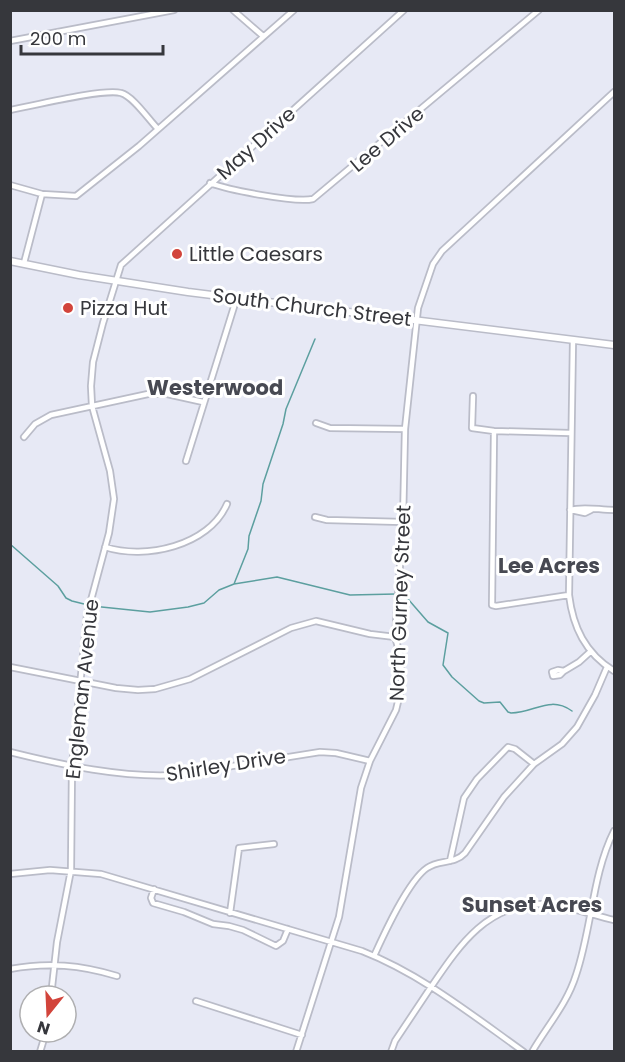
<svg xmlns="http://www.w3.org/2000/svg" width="625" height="1062" font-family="Poppins,sans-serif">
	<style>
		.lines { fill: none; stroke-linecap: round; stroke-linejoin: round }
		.stream { stroke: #5c9f9f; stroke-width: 1.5 }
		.minor-casing { stroke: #babcc8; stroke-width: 8 }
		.major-casing { stroke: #babcc8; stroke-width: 9 }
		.minor { stroke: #fff; stroke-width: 4.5 }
		.major { stroke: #fff; stroke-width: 6 }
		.poi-dot { fill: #d2443b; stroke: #fff; stroke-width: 2 }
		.labels { text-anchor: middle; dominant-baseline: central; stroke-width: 6; stroke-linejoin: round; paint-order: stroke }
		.street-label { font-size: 20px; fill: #36373c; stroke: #fff }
		.poi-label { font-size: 20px; fill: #36373c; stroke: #fff; text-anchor: start }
		.neighbourhood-label { font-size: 21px; font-weight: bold; fill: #474952; stroke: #fff }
	</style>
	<rect width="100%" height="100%" fill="#e7e9f5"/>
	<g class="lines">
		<!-- stream -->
		<path class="stream" d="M10 544 58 586 66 598 72 601 88 605
			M234 584 248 549 249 536 261 501 263 484 283 424 286 409 315 339
			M400 595 408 599 428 622 448 633 443 665 452 677 479 701 484 703 500 702 508 712 511 713C535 713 549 695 572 711
			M92 606 150 612 188 607 204 603 219 590 234 584 277 577 350 595 396 594"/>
		<defs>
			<path id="minor" d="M233 10 263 36
				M10 41 174 10
				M10 110C32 106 104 88 121 93 133 96 149 120 158 129
				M210 183C229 190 295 203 313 199L539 10
				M10 185 42 194 76 196 139 146 294 10
				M24 263 42 194
				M573 340 569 595C573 627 585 653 614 671
				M473 396 472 428 494 431 570 433
				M316 423 330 428 405 429
				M494 431 492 605 496 606 569 595
				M24 437 35 424 51 415 148 394H167L203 402
				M186 461 237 297
				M570 510C584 506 599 510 614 510
				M571 510 585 513 591 510
				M315 517 327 520 403 522
				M105 547C145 560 209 546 227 504
				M10 667 116 688 138 690 155 689 190 679 291 628 316 621 370 634 395 637
				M558 670 564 671 560 675 553 676 552 672Z
				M564 671 579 662 590 652
				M10 752C62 765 123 778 176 775L320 752 336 753 370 761
				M450 861 464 798 477 779 508 747 515 749 534 764
				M10 874 50 870 101 874 362 951C421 974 472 1015 524 1052
				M154 889 151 898 153 903 184 912 213 924 229 926 243 930 276 946 283 941 288 929
				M230 913 239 848 274 844
				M374 956C384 934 408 881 427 868 439 859 454 865 465 853L504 797 534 764 562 744 577 727 595 695 607 667
				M10 969C48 962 81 965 117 976
				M51 996 57 942 71 870 72 766 87 615 109 533 114 499 110 471 92 406 91 386 93 362 103 323 121 265 404 10
				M196 1001 302 1035
				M40 1052 46 1032
				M296 1052 339 917 361 788 370 761 396 710 401 689V658L395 637 403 522 405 429 418 308 433 264 442 251 614 92
				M391 1052 395 1041C407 1023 419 1005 431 987 459 946 487 903 543 904 566 905 592 915 614 920
				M532 1052C547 1026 567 1004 576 975 592 928 592 875 614 831"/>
			<path id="major" d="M10 261 79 275 188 292 614 345"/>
		</defs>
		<!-- minor casing -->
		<use href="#minor" class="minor-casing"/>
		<!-- major casing -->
		<use href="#major" class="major-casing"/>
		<!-- minor -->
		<use href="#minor" class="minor"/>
		<!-- major -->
		<use href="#major" class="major"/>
	</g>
	<!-- markers -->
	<g class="poi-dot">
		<circle cx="177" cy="254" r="6"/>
		<circle cx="68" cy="308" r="6"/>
	</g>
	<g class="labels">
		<!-- street labels -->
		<g class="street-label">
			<text transform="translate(387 139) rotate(-40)">Lee Drive</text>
			<text transform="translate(256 143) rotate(-42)">May Drive</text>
			<text transform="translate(312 307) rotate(7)">South Church Street</text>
			<text transform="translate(400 603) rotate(-88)">North Gurney Street</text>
			<text transform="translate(82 689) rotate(-84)">Engleman Avenue</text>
			<text transform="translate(226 765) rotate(-9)">Shirley Drive</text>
		</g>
		<!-- poi labels -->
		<g class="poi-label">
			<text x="189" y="254">Little Caesars</text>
			<text x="80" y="308">Pizza Hut</text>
		</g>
		<!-- neighbourhood labels -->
		<g class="neighbourhood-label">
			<text x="215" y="387">Westerwood</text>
			<text x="549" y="565">Lee Acres</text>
			<text x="532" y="904">Sunset Acres</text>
		</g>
	</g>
	<!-- border -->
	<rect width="625" height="1062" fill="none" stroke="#36373c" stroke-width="24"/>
	<!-- north arrow -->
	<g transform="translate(48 1014) rotate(198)"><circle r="28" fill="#ffffff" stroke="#afafb1" stroke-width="1.5"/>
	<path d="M0-4.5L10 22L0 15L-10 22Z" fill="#d2443b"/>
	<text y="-9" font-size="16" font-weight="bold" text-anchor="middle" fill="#36373c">N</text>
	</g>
	<!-- scale -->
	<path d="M21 45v9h142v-9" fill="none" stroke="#36373c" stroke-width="3"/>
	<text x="30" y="45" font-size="18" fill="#36373c" stroke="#ffffff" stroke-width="4.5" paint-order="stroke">200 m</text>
</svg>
